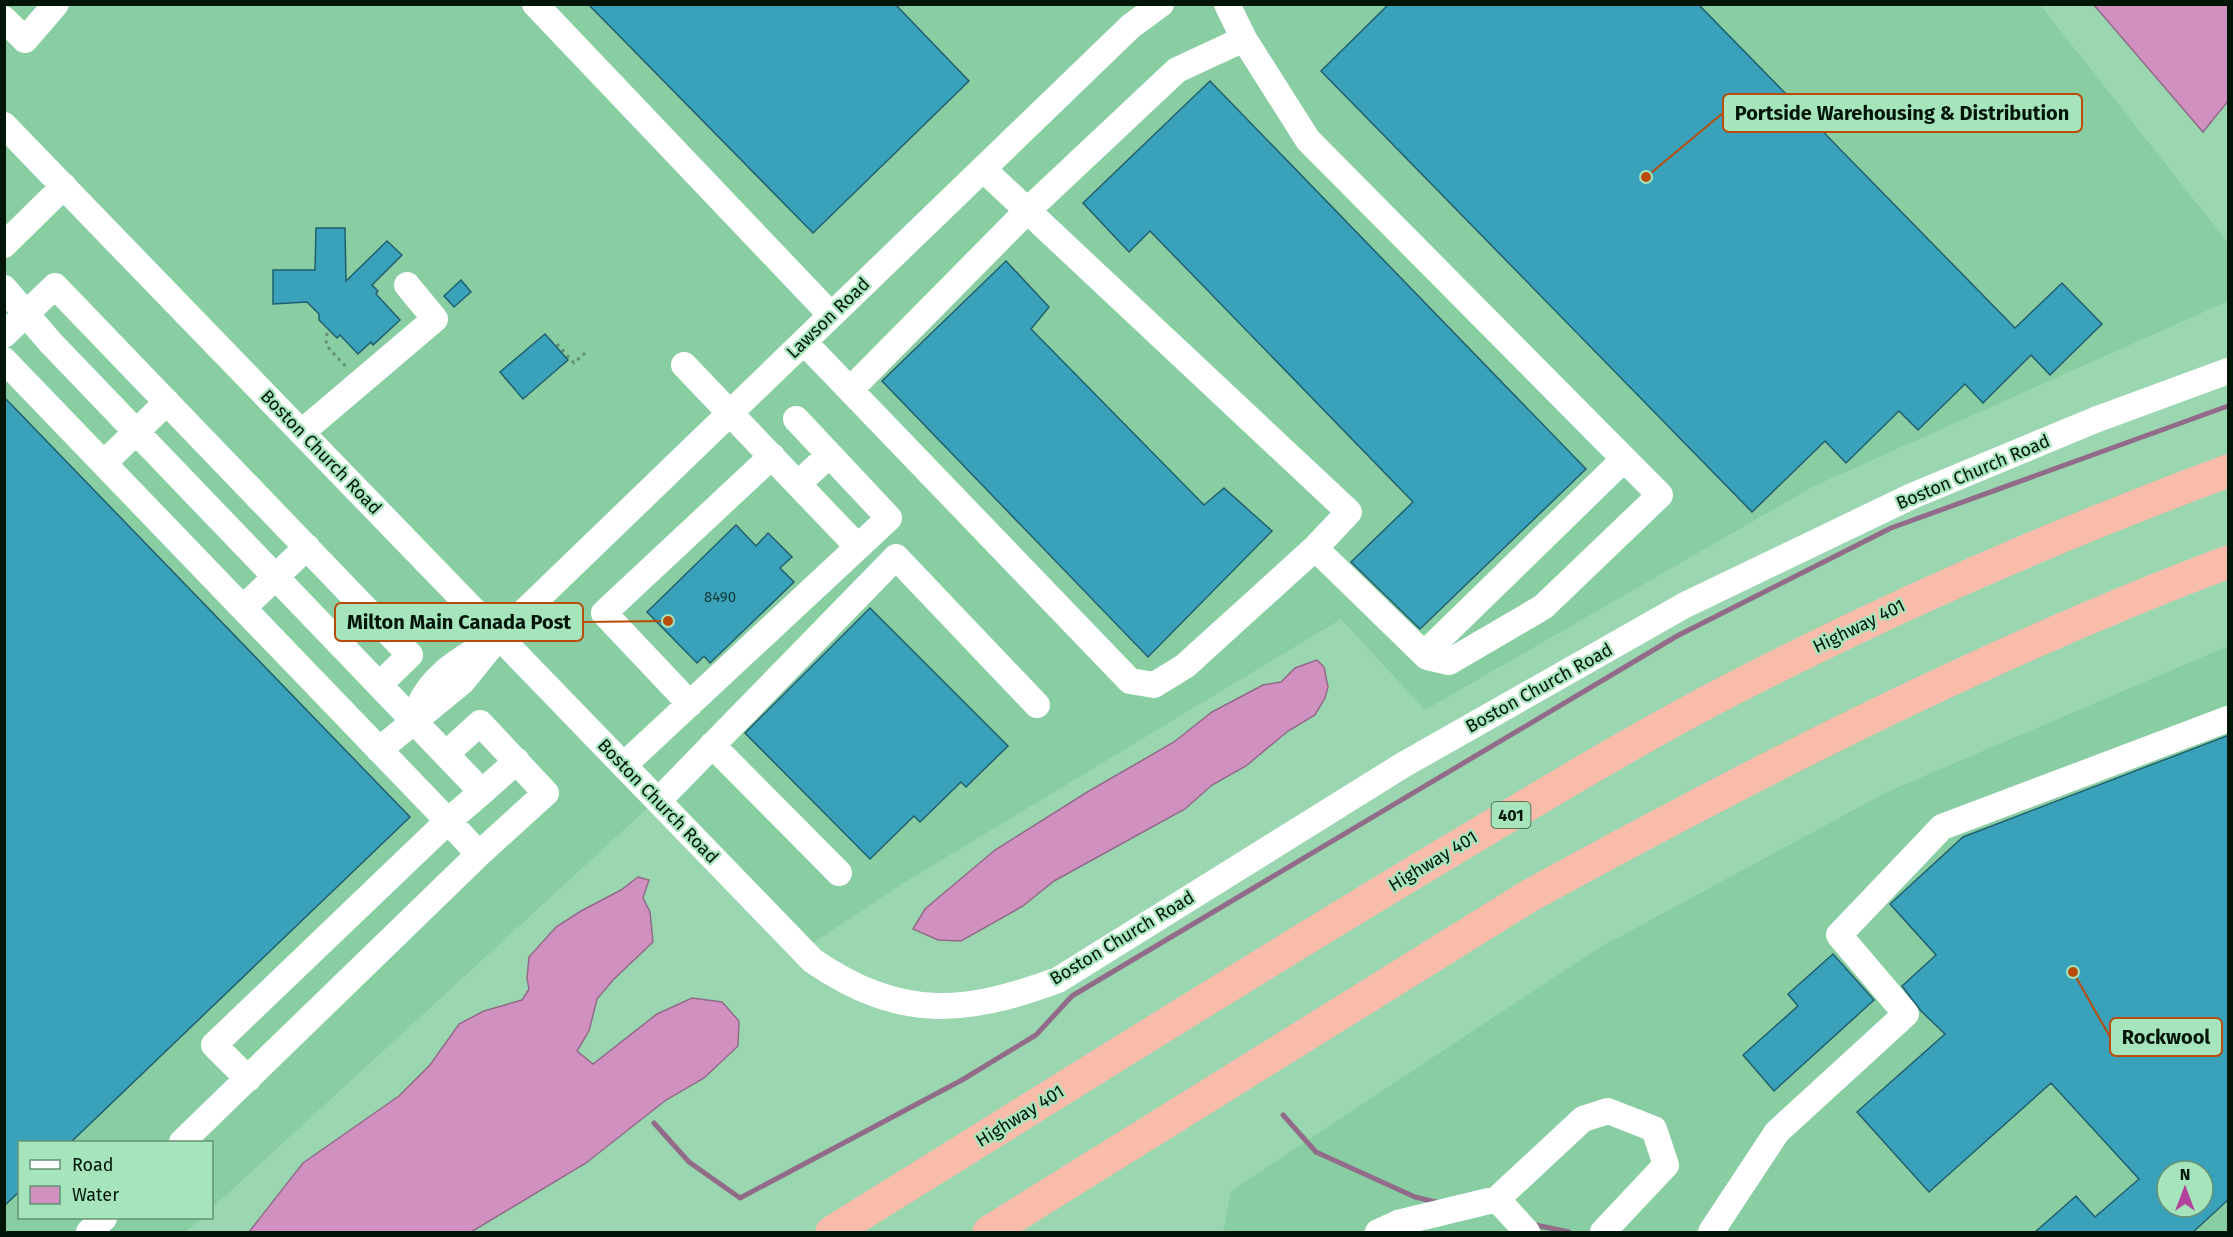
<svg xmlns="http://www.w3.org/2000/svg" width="2233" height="1237" font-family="'Fira Sans',sans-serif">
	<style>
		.built { fill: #89cda3; fill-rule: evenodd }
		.water { fill: #d090c0; stroke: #926b89; stroke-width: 1.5 }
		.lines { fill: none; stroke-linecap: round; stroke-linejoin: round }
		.stream { stroke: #926b89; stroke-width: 5 }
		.building { fill: #39a2ba; stroke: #215f6e; stroke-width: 1.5; fill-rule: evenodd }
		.path { stroke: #618f72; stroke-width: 3; stroke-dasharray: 3 4.5; stroke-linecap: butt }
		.minor { stroke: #fff; stroke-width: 26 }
		.highway { stroke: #fabcaa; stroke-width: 33 }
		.labels { text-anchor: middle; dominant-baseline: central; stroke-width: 4.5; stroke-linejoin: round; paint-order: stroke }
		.number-label { font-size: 15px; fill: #0f3935 }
		.shield { fill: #a6e4bc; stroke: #32543f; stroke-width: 1.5 }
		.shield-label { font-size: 16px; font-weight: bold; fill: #011609 }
		.street-label { font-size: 18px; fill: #011609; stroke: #a6e4bc }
		.leader { fill: none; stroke: #ba4c0b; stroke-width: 2 }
		.callout-dot { fill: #ba4c0b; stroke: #a6e4bc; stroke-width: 2 }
		.callout { fill: #a6e4bc; stroke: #ba4c0b; stroke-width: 2 }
		.callout-label { font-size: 20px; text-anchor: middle; font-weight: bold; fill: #011609 }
	</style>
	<rect width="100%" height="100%" fill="#9ad6b0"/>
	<!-- built -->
	<path class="built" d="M5 5H2040L2228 243V301L1814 486 1425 710 1341 619 905 882 810 945 664 793 212 1208V1142H20V1218H202L185 1232H5Z
		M2228 646V1232H1223L1231 1191 1597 949 1887 792ZM2167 1171H2203V1207H2167Z"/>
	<!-- water -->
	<path class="water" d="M2094 5H2228V101L2203 132Z
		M1317 660 1324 667 1328 687 1325 698 1315 715 1288 731 1246 766 1212 785 1185 809 1054 881 1023 906 961 941 938 940 913 929 925 909 995 850 1089 791 1174 742 1212 712 1263 685 1281 682 1295 668Z
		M638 877 649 880 643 898 650 912 653 942 614 979 597 999 589 1031 577 1051 593 1064 657 1014 692 998 722 1002 739 1021 738 1046 704 1078 666 1100 586 1163 471 1232H249L303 1163 399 1096 430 1065 459 1024 484 1011 522 1000 529 989 527 978 529 957 556 927 581 911 621 890Z"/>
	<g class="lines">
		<!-- stream -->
		<path class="stream" d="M1283 1115 1316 1152 1415 1197 1440 1203
			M654 1123 689 1162 740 1198 962 1080 1036 1035 1072 996 1677 636 1891 528 2228 406
			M1531 1224 1569 1232"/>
	</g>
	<!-- building -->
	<path class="building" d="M588 4H895L969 81 813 233Z
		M1389 4H1698L2015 328 2062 283 2102 324 2050 375 2031 355 1983 403 1965 384 1918 430 1899 411 1846 463 1825 441 1752 512 1321 71Z
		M1210 81 1586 469 1420 629 1351 562 1413 502 1150 231 1129 252 1083 203Z
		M316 228H345L346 281 387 241 402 255 372 285 378 291 376 294 400 320 373 345 371 342 358 354 340 335 337 338 319 320V314L307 302 273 304V270H315Z
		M1006 261 1049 307 1031 329 1204 505 1224 488 1272 531 1148 657 882 381Z
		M461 280 471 292 454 307 444 296Z
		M545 334 568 360 523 399 500 372Z
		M4 397 410 817 70 1143H20V1191L4 1206Z
		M736 525 756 546 768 533 792 557 780 568 794 582 710 663 704 656 697 663 647 612Z
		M870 608 1008 746 966 787 961 782 920 822 914 816 870 859 745 733Z
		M2229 735V1199L2192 1233H2034L2076 1196 2095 1217 2139 1179 2051 1083 1929 1192 1857 1112 1945 1034 1921 1011 1902 986 1936 955 1890 904 1963 837ZM2167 1171H2203V1207H2167Z
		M1833 954 1874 1000 1774 1091 1743 1055 1798 1006 1788 994Z"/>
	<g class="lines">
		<!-- path -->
		<path class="path" d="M327 333 326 345 347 368
			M557 344 574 363 585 353"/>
		<!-- minor -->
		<path class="minor" d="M535 4 831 315
			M4 19 25 40 56 4
			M4 125 813 961C900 1020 963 1015 1058 980L1403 765 1685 605 1912 496 2095 420 2228 371
			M983 169 1349 512 1315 548
			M4 245 64 186
			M4 288 50 342 482 792 448 821 479 854 182 1142
			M4 335 55 286 410 655 379 685
			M804 342 1130 681 1154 685 1185 666 1315 548 1427 657 1449 662 1543 607 1660 495 1308 140 1244 39 1227 4
			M4 360 448 821 214 1045 248 1079
			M850 390 1028 210 1177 70 1244 39
			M796 419 889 518 858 547
			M302 432 435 319 407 285
			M104 463 167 402
			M798 484 829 455
			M243 608 307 547
			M1424 654 1624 459
			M690 704 604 613 772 456
			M418 708C430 678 456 662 483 646
			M712 745 839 873
			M379 750 462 682 499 636 1131 26 1161 4
			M446 754 480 723 546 793 479 854
			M624 765 858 547 684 365
			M482 792 517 761
			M658 801 896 557 1037 705
			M1497 1199 1583 1119 1608 1111 1654 1129 1666 1165 1603 1232
			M89 1232 104 1218
			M1378 1232 1398 1223 1497 1199 1527 1232
			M1711 1232 1777 1132 1906 1014 1839 935 1942 827 2228 719"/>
		<!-- highway -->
		<path class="highway" d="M832 1232C1036 1106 1239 977 1445 854 1544 795 1642 735 1744 683 1902 602 2063 532 2228 471
			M989 1232 1529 896C1755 772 1987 653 2228 562"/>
	</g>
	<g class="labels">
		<!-- number labels -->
		<g class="number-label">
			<text x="720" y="597">8490</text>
		</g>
		<!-- shield labels -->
		<rect class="shield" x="1491.5" y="802" width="39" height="26" rx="4.5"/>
		<g class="shield-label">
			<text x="1511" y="815">401</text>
		</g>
		<!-- street labels -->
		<g class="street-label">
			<text transform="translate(828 318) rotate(-44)">Lawson Road</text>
			<text transform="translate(321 452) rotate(46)">Boston Church Road</text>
			<text transform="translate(1973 472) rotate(-23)">Boston Church Road</text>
			<text transform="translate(1859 626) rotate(-26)">Highway 401</text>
			<text transform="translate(1539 688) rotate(-29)">Boston Church Road</text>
			<text transform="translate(658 801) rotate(46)">Boston Church Road</text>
			<text transform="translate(1433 861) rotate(-31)">Highway 401</text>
			<text transform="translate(1122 938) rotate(-31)">Boston Church Road</text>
			<text transform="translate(1020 1116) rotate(-32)">Highway 401</text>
		</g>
	</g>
	<!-- callouts -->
	<path class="leader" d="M1646 177L1723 113M668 621L583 622M2073 972L2110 1037"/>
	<g class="callout-dot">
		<circle cx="1646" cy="177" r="6"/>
		<circle cx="668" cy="621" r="6"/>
		<circle cx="2073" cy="972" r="6"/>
	</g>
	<g class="callout">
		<rect x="1723" y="94" width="359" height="38" rx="6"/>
		<rect x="335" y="603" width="248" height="38" rx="6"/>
		<rect x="2110" y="1018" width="112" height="38" rx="6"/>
	</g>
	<g class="callout-label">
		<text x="1902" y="120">Portside Warehousing &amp; Distribution</text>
		<text x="459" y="629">Milton Main Canada Post</text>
		<text x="2166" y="1044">Rockwool</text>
	</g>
	<!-- border -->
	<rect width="2233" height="1237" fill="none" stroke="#011609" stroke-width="12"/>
	<!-- legend -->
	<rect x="18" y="1141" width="195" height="78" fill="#a6e4bc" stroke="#649274" stroke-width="1.5"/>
	<rect x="30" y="1160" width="30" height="9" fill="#ffffff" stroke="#649274" stroke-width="1.5"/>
	<text x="72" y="1171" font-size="18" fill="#011609">Road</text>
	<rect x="30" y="1186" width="30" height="18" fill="#d090c0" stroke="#649274" stroke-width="1.5"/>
	<text x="72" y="1201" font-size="18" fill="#011609">Water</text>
	<!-- north arrow -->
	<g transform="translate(2185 1189)"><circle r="28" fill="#a6e4bc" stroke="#649274" stroke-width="1.5"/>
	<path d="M0-4.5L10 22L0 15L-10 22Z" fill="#b3429d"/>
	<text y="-9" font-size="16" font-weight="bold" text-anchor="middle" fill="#011609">N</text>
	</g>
</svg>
